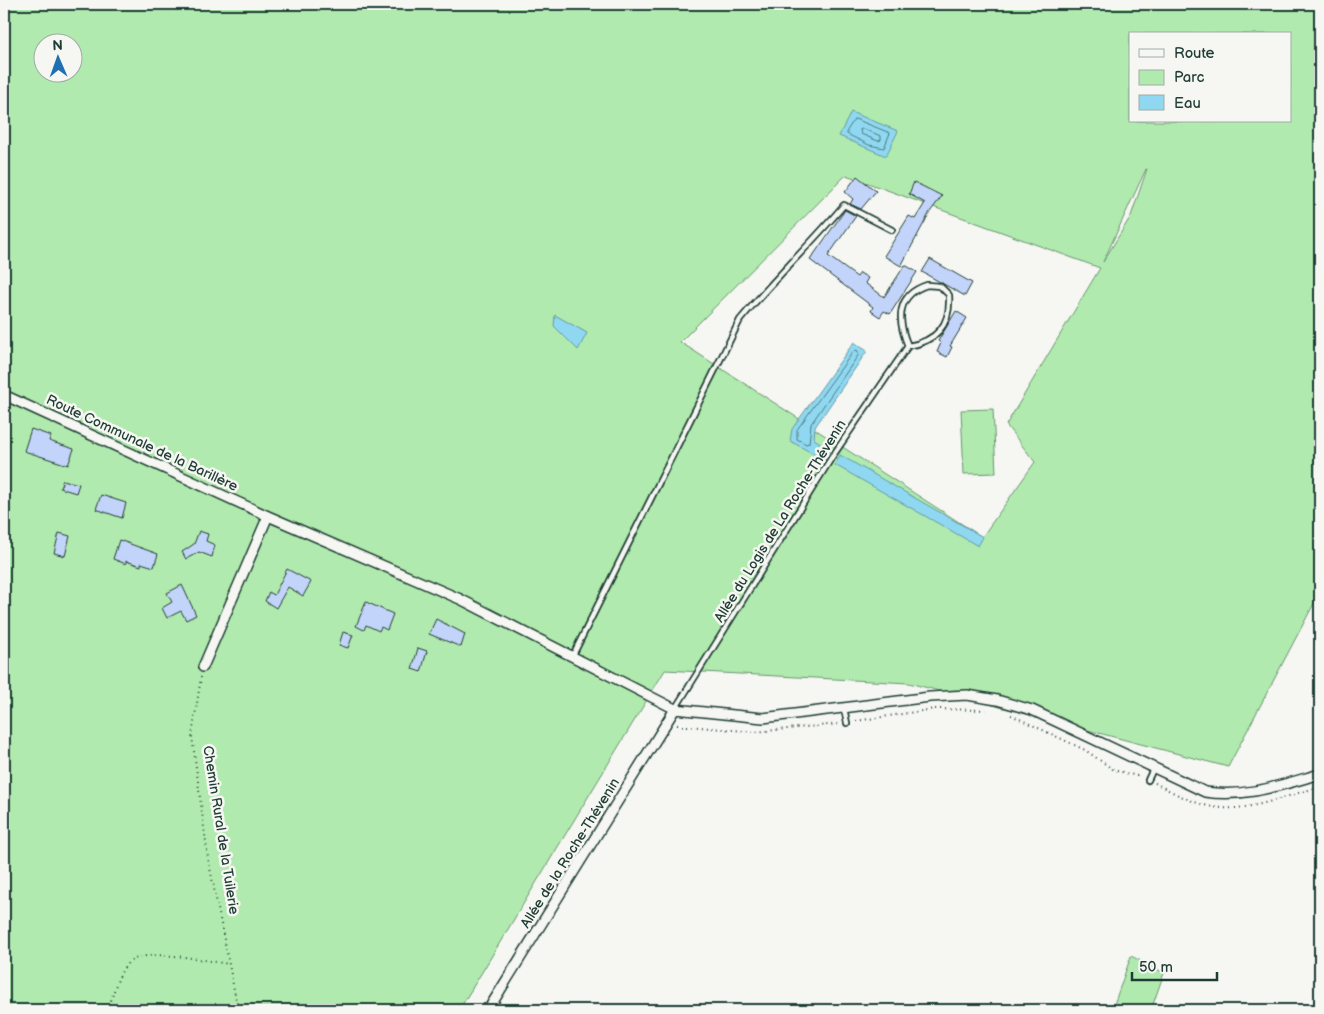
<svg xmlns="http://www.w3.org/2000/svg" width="1324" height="1014" font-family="'Balsamiq Sans',sans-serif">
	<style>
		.green { fill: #b1eaae; stroke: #689471; fill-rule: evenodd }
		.water { fill: #90d8f1; stroke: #639aa5 }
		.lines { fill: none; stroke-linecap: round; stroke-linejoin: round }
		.shore { stroke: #4c7b80; stroke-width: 1 }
		.building { fill: #c3d4fa; stroke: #1f3d34 }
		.service-casing { stroke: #1f3d34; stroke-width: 8 }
		.minor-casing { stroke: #1f3d34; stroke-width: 12 }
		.path { stroke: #1f3d34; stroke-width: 2; stroke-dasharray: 1 4; stroke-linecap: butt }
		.service { stroke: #f6f6f2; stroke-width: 4.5 }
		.minor { stroke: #f6f6f2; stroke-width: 9 }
		.labels { text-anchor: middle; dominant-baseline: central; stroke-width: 5; stroke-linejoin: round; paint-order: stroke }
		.street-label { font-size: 14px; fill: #1f3d34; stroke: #f6f6f2 }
	</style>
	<rect width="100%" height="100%" fill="#f6f6f2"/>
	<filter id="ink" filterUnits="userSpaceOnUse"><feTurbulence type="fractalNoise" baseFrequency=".02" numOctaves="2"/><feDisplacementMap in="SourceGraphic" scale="10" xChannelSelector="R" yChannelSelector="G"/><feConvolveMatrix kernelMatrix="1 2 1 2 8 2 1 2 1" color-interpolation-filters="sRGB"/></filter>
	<g filter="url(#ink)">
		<!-- green -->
		<path class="green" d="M4 4H1320V592L1228 767 909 683 665 670 459 1010H4ZM1130 34H1290V121H1130ZM42 42H72V72H42ZM1147 169 1131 216 1103 262 1146 169ZM846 175 1100 268 1006 425 1035 462 982 537 680 342Z
			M993 409 996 473 964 474 961 410Z
			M1131 956 1164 973 1151 1010H1112Z"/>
		<!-- water -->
		<path class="water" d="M851 112 898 131 886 156 839 136Z
			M555 315 587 333 578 350 554 326Z
			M854 342 867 351 815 427 814 439 831 450 825 460 790 441 792 429Z
			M840 455 983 537 978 546 835 465Z"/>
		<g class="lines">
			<!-- shore -->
			<path class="shore" d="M855 119 890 133 884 148 869 145 847 134V131Z
				M863 129 881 136V140L878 141 861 134 860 130Z
				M854 351 857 350 859 354 811 424 809 443 806 444 797 439V430Z"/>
		</g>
		<!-- building -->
		<path class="building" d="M857 176 876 191 861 209 850 204 853 199 845 192Z
			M914 182 942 196 930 212 901 266 884 256 909 216 915 219 925 203 909 194Z
			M845 210 856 216 828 256 857 277 860 273 868 278 865 283 884 297 905 265 917 272 890 314 884 311 880 317 871 311 873 307 810 260Z
			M930 259 972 283 965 296 922 272Z
			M956 311 967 318 950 346 952 347 947 357 937 352 941 343 938 341Z
			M31 429 51 436 49 441 74 449 68 465 24 451Z
			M63 480 79 484 76 493 60 488Z
			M101 495 126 503 122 518 96 509Z
			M199 531 208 534 206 541 215 545 212 557 199 552 186 559 182 552 194 544Z
			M59 533 70 536 65 556 54 553Z
			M119 540 158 554 154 567 141 563V566L126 561V564L113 559Z
			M287 569 311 582 303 596 288 587 276 608 265 601 269 592 274 595Z
			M182 585 196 615 186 620 181 611 167 618 162 608 172 602 167 593Z
			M366 602 393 614 387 630 381 627 379 631 366 625 364 630 356 626Z
			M436 619 465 634 461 647 429 634Z
			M343 632 353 635 348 648 339 645Z
			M418 648 427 651 421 672 412 669Z"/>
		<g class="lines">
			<defs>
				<path id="service" d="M927 285 940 286 949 295C951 325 937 341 908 346 897 320 896 295 927 285Z
					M572 657 740 320C773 280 810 245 844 205L892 230
					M844 708 847 723
					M675 709 832 457 908 346
					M1148 780 1154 767"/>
				<path id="minor" d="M4 395 268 516 460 599 675 709 763 718 930 697 967 695 997 700 1032 710 1205 792C1246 798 1281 785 1320 774
					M203 667 268 516
					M488 1010 675 709"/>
			</defs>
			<!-- service casing -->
			<use href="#service" class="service-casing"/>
			<!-- minor casing -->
			<use href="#minor" class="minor-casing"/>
			<!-- path -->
			<path class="path" d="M201 677 192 736 208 858 238 1010
				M1011 715 1085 750 1114 770 1141 777
				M856 721 935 709 990 710
				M677 725 755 732 839 724
				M1155 783C1170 791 1187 800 1204 805 1244 816 1282 796 1320 787
				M108 1010C113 996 117 975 127 964 144 946 206 961 229 964"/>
			<!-- service -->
			<use href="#service" class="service"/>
			<!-- minor -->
			<use href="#minor" class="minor"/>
		</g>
	</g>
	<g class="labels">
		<!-- street labels -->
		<g class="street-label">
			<text transform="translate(142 443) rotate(25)">Route Communale de la Barillère</text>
			<text transform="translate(780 521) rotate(-58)">Allée du Logis de La Roche-Thévenin</text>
			<text transform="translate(221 830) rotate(81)">Chemin Rural de la Tuilerie</text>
			<text transform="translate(570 853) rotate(-58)">Allée de la Roche-Thévenin</text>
		</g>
	</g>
	<!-- margin -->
	<rect width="1324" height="1014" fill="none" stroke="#f6f6f2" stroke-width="20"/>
	<rect x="10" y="10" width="1304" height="994" fill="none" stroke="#1f3d34" stroke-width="2" filter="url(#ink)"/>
	<!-- legend -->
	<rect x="1129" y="32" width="162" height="90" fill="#f6f6f2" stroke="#a0aca6"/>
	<rect x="1139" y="49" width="25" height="8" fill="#f6f6f2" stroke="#a0aca6"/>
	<text x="1174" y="58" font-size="15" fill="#1f3d34">Route</text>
	<rect x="1139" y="70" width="25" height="15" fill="#b1eaae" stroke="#a0aca6"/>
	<text x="1174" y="82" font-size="15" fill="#1f3d34">Parc</text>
	<rect x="1139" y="95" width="25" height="15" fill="#90d8f1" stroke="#a0aca6"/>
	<text x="1174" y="108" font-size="15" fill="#1f3d34">Eau</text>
	<!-- north arrow -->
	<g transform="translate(58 58) rotate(358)"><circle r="24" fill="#f6f6f2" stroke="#a0aca6"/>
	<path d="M0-4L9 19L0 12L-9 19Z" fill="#1f6fb2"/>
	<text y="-8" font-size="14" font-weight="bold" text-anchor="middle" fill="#1f3d34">N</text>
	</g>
	<!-- scale -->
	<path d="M1132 972v8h85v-8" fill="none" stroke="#1f3d34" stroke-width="2.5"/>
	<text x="1139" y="972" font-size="15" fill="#1f3d34" stroke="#f6f6f2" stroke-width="4" paint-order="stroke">50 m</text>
</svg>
